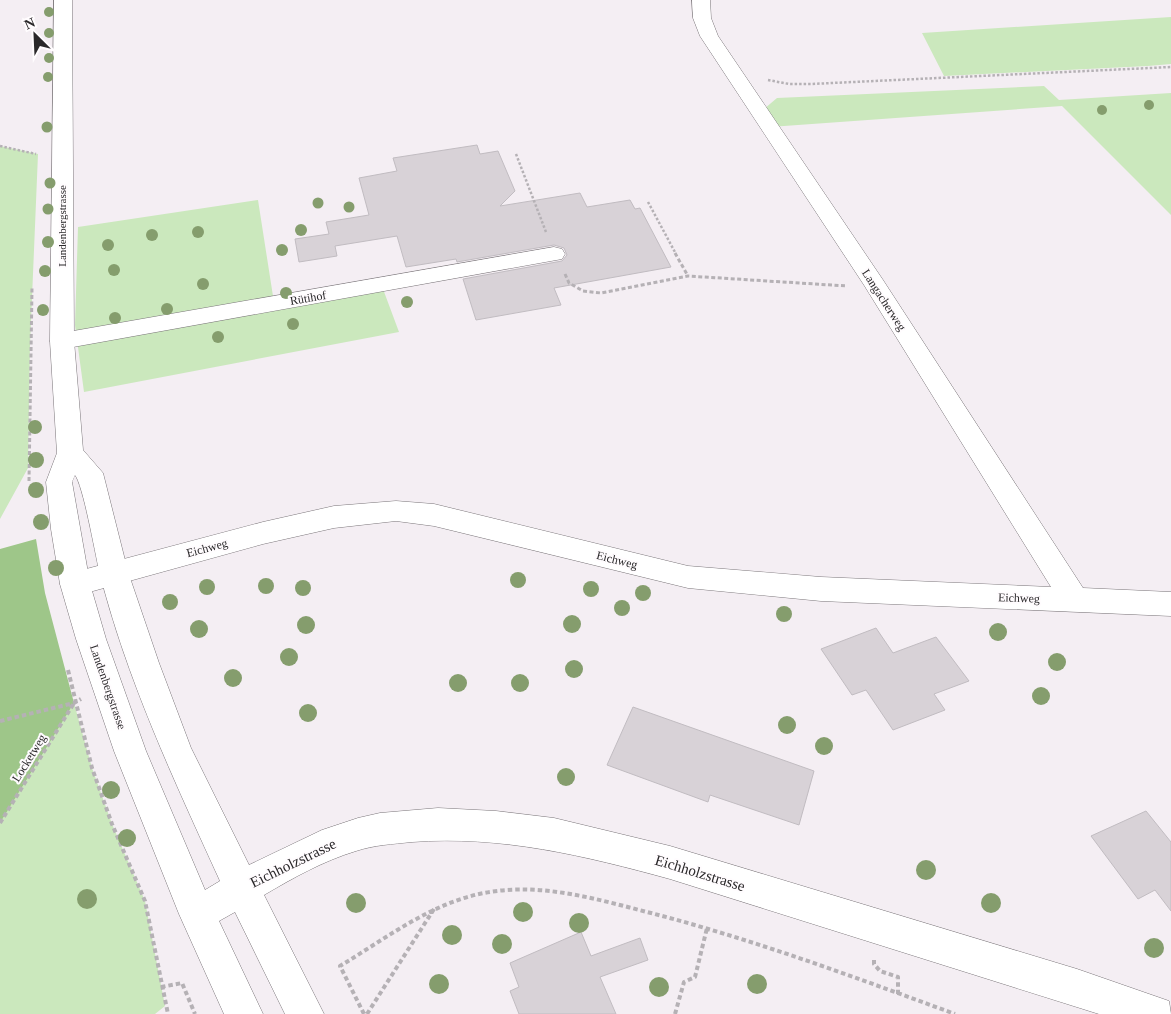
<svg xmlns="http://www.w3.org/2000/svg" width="1171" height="1014" font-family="Georgia,serif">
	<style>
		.green { fill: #cbe8bd }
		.forest { fill: #9ec689 }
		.building { fill: #d8d2d7; stroke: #c1bcc1 }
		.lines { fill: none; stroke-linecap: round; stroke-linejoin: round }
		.minor-casing { stroke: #7b767a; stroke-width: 1 }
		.tertiary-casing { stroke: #7b767a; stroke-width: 1 }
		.path-far2 { stroke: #b5b1b5; stroke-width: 2.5; stroke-dasharray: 2.5 2; stroke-linecap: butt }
		.path-far1 { stroke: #b5b1b5; stroke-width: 3; stroke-dasharray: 4 2.5; stroke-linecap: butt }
		.path { stroke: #b5b1b5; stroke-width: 4; stroke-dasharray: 4.5 3; stroke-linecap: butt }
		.minor { fill: #fff; fill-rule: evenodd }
		.tertiary { fill: #fff; fill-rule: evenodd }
		.tree { fill: #859d6d }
		.labels { text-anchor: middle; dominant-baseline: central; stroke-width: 4; stroke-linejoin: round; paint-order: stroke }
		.far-street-label { font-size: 11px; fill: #2a282a; stroke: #fffcfe }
		.street-label { font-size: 12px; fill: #2a282a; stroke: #fffcfe }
		.near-street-label { font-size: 15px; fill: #2a282a; stroke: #fffcfe }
	</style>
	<rect width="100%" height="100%" fill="#f4eef3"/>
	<!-- green -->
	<path class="green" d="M1171 17V64L1148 66 944 76 922 33Z
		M1044 86 1059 100 1171 93V215L1062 106 770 127 764 109 777 98Z
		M0 146 38 154 30 346 28 468 0 519Z
		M258 200 275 309 383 289 399 332 84 392 75 325 78 227Z
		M74 703 92 768 112 824 145 901 165 1006 155 1014H0V823Z"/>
	<!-- forest -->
	<path class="forest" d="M36 539 45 593 74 703 0 823V549Z"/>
	<!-- building -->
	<path class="building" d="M477 145 480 154 498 151 515 191 500 206 580 193 587 207 630 200 635 209 640 208 671 267 554 288 561 305 476 320 463 279 562 261 567 255 564 248 554 245 457 262 456 259 406 267 397 236 335 246 337 256 299 262 295 239 329 234 326 222 369 215 359 178 397 171 393 158Z
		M876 628 893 653 936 637 969 681 934 694 945 710 893 730 866 690 852 695 821 649Z
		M633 707 814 771 799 825 710 795 708 802 607 765Z
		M1146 811 1171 842V911L1155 890 1138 899 1091 836Z
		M581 932 591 956 640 938 648 960 600 977 616 1014H519L510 991 519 987 510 963Z"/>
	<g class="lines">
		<defs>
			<path id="minor" d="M692 0H710L711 18 718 36 883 280 1083 588 1171 592V616L821 601 688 588 434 526 396 521 334 528 263 544 75 596 65 592 60 584 65 576 75 572 263 522 334 506 396 501 434 504 688 566 821 577 1051 587 864 285 700 36 693 18Z
				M554 247 562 249 565 254 562 259 62 349 53 347 50 341 53 335 62 333Z"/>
			<path id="tertiary" d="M54 0H72L74 341 83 450 103 473 128 572 159 663 191 748 249 865 322 830 358 818 380 813 438 808 496 811 554 818 670 846 1077 969 1169 1001 1171 1014H1099L670 879C586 856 500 835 412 842 393 844 374 845 356 851 323 861 293 878 264 895L324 1014H285L235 912 219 921 263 1014H224L179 914 114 751 76 639 60 584 51 529 46 482 57 453 50 341ZM75 475C83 484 95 553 99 570 126 678 174 780 220 881L205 890 146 751 106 639 90 584 72 482Z"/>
		</defs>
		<!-- minor casing -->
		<use href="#minor" class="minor-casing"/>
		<!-- tertiary casing -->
		<use href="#tertiary" class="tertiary-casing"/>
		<!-- path-far2 -->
		<path class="path-far2" d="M768 80 789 84H811L1171 67
			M0 146 36 154
			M516 154 546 232
			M648 202 676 254"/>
		<!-- path-far1 -->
		<path class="path-far1" d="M675 253 688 276
			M565 274 569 283 583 291 601 293 688 276 847 286
			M29 481 32 288"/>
		<!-- path -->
		<path class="path" d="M68 670 92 768 112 824 145 901 168 1014
			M0 721 74 703 81 699
			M0 823 74 703
			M874 960V964L880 971 898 977V994
			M161 987 182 983 195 1014
			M364 1014 340 966C385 939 431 903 484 893 541 882 596 899 651 913 755 940 854 977 955 1014
			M367 1014 434 909
			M675 1014 684 982 695 977 707 928"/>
		<!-- minor -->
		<use href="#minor" class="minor"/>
		<!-- tertiary -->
		<use href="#tertiary" class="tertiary"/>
	</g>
	<!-- trees -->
	<g class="tree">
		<circle cx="49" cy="12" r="5"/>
		<circle cx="49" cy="33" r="5"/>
		<circle cx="49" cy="58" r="5"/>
		<circle cx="48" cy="77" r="5"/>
		<circle cx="1149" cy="105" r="5"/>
		<circle cx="1102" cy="110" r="5"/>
		<circle cx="47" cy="127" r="5.5"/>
		<circle cx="50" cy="183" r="5.5"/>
		<circle cx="318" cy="203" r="5.5"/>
		<circle cx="349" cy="207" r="5.5"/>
		<circle cx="48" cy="209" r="5.5"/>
		<circle cx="301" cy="230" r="6"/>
		<circle cx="198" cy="232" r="6"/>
		<circle cx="152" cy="235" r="6"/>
		<circle cx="48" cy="242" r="6"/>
		<circle cx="108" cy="245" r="6"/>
		<circle cx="282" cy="250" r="6"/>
		<circle cx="114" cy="270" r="6"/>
		<circle cx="45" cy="271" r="6"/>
		<circle cx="203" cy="284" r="6"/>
		<circle cx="286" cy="293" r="6"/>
		<circle cx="407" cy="302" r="6"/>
		<circle cx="167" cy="309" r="6"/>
		<circle cx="43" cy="310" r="6"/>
		<circle cx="115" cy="318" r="6"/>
		<circle cx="293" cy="324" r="6"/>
		<circle cx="218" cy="337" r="6"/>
		<circle cx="35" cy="427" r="7"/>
		<circle cx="36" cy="460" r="8"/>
		<circle cx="36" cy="490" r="8"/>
		<circle cx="41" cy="522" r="8"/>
		<circle cx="56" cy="568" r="8"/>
		<circle cx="518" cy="580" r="8"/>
		<circle cx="266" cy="586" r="8"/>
		<circle cx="207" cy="587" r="8"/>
		<circle cx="303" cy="588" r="8"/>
		<circle cx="591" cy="589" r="8"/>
		<circle cx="643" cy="593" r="8"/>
		<circle cx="170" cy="602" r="8"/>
		<circle cx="622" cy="608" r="8"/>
		<circle cx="784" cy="614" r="8"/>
		<circle cx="572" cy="624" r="9"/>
		<circle cx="306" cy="625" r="9"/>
		<circle cx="199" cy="629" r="9"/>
		<circle cx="998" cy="632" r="9"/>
		<circle cx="289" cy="657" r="9"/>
		<circle cx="1057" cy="662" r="9"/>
		<circle cx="574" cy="669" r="9"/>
		<circle cx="233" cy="678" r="9"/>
		<circle cx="458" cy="683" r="9"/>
		<circle cx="520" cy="683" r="9"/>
		<circle cx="1041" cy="696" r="9"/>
		<circle cx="308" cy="713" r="9"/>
		<circle cx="787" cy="725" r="9"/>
		<circle cx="824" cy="746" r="9"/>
		<circle cx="566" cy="777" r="9"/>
		<circle cx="111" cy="790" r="9"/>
		<circle cx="127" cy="838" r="9"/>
		<circle cx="926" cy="870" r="10"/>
		<circle cx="87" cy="899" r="10"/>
		<circle cx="356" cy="903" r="10"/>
		<circle cx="991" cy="903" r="10"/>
		<circle cx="523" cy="912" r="10"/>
		<circle cx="579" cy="923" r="10"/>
		<circle cx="452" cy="935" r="10"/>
		<circle cx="502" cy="944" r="10"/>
		<circle cx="1154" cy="948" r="10"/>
		<circle cx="439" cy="984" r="10"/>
		<circle cx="757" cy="984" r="10"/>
		<circle cx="659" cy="987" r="10"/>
	</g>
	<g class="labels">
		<!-- far-street labels -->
		<g class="far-street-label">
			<text transform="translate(62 226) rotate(-90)">Landenbergstrasse</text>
		</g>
		<!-- street labels -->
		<g class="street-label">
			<text transform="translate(308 298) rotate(-10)">Rütihof</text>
			<text transform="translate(884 300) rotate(57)">Langacherweg</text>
			<text transform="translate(207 548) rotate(-15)">Eichweg</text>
			<text transform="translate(617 560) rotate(14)">Eichweg</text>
			<text transform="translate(1019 598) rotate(2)">Eichweg</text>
			<text transform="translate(108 687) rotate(71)">Landenbergstrasse</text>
			<text transform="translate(29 758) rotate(-58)">Locketweg</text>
		</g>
		<!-- near-street labels -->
		<g class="near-street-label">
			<text transform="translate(293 863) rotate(-26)">Eichholzstrasse</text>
			<text transform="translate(700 873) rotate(17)">Eichholzstrasse</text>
		</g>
	</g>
	<!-- north arrow -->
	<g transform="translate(35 35) rotate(336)" stroke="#fffcfe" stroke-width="4" paint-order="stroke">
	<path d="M0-4L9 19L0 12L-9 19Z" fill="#2a282a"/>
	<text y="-8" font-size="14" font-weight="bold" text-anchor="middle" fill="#2a282a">N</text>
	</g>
</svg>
